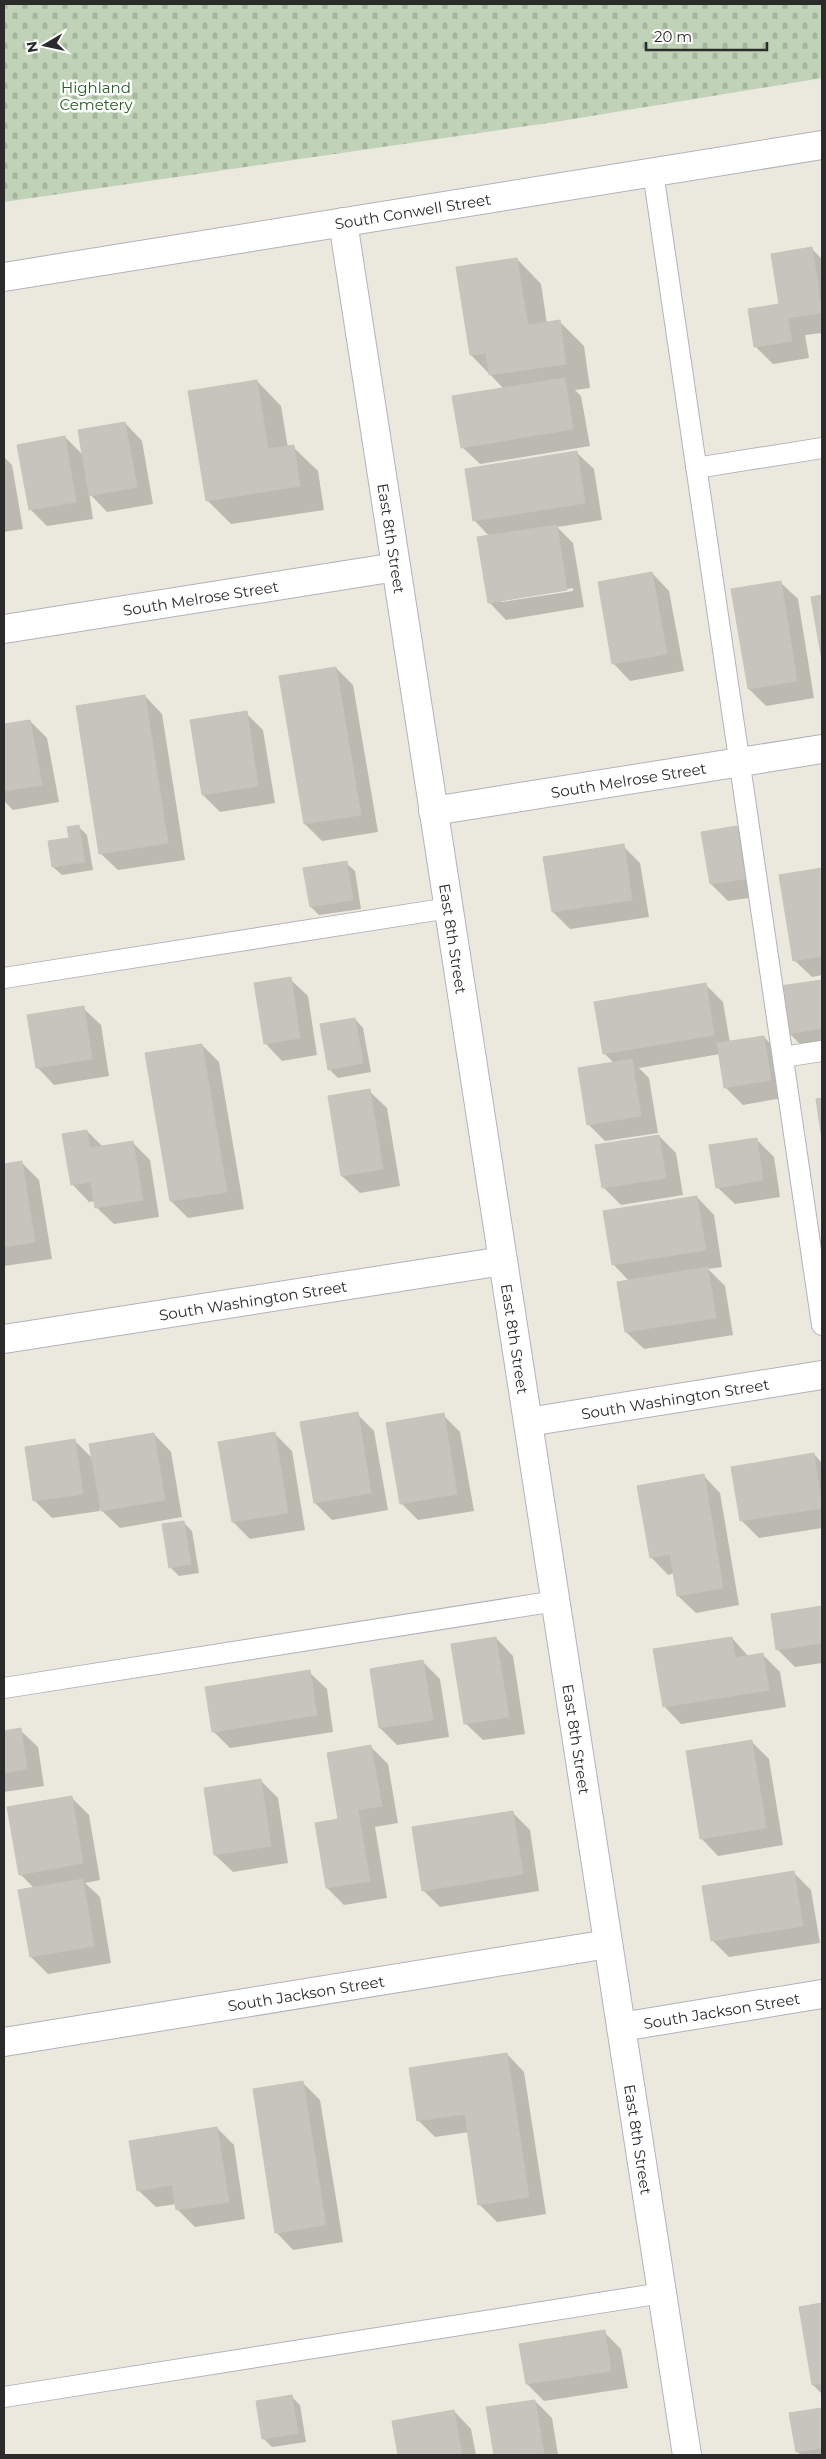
<svg xmlns="http://www.w3.org/2000/svg" width="826" height="2459" font-family="Montserrat,sans-serif">
	<style>
		.cemetery { fill: url(#cemetery-stones) }
		.shadow { fill: #0003; fill-rule: evenodd }
		.building { fill: #c7c4be; stroke: #c6c4b8 }
		.lines { fill: none; stroke-linecap: round; stroke-linejoin: round }
		.lane-casing { stroke: #b2b2bd; stroke-width: 22 }
		.street-casing { stroke: #b2b2bd; stroke-width: 30 }
		.lane { stroke: #fff; stroke-width: 20 }
		.street { stroke: #fff; stroke-width: 28 }
		.labels { text-anchor: middle; dominant-baseline: central; stroke-width: 5; stroke-linejoin: round; paint-order: stroke }
		.park-label { font-size: 15px; fill: #236022; stroke: #fff }
		.street-label { font-size: 15px; fill: #2b2b2b; stroke: #fff }
	</style>
	<defs>
		<pattern id="cemetery-stones" width="16" height="16" patternUnits="userSpaceOnUse" patternTransform="scale(1.25)"><rect width="16" height="16" fill="#c0d3b7"/><path d="M2 7V4a2 2 0 0 1 4 0v3zM10 15v-3a2 2 0 0 1 4 0v3z" fill="#a5b59e"/></pattern>
	</defs>
	<rect width="100%" height="100%" fill="#ebe8de"/>
	<!-- cemetery -->
	<path class="cemetery" d="M4 4H822V78L555 122 4 202Z"/>
	<!-- shadow -->
	<path class="shadow" d="M812 249 822 259V333L805 335 809 358 773 364 755 346Z
		M517 259 541 284 547 324 560 322 584 346 590 388 575 390 581 396 590 446 480 464 462 447 504 389 471 355Z
		M257 381 281 406 288 448 293 447 318 471 324 510 231 524 207 500Z
		M125 423 142 441 153 504 107 512 89 493 93 519 47 526 30 509 65 437 84 456Z
		M576 452 594 469 602 520 557 527 573 543 584 607 506 620 489 602 490 537 474 520ZM573 588V591L501 602V600Z
		M4 457 12 465 23 529 4 532Z
		M652 573 669 591 684 671 630 681 613 663Z
		M780 582 798 599 814 698 766 706 749 689Z
		M822 596V654L813 598Z
		M336 668 353 685 378 832 322 841 305 824Z
		M145 696 162 714 185 860 118 870 100 853Z
		M246 713 263 730 275 803 220 812 203 795Z
		M30 721 47 738 59 802 13 810 4 801V726Z
		M79 827 87 835 93 870 62 875 53 867Z
		M736 827 753 845 762 896 728 901 711 884Z
		M623 846 640 863 649 917 570 929 553 912 544 858Z
		M346 863 355 871 361 909 319 915 311 907Z
		M822 869V975L812 977 794 960 781 876Z
		M290 979 308 996 317 1055 282 1061 265 1043Z
		M822 981V1048L806 1050 789 1033 782 987Z
		M706 985 723 1002 730 1043 764 1037 781 1055 788 1097 743 1105 725 1087 720 1054 639 1068 649 1078 658 1133 605 1141 588 1124 614 1063 604 1053Z
		M83 1008 101 1025 109 1076 54 1085 37 1067Z
		M355 1019 363 1028 371 1072 338 1078 329 1069Z
		M202 1045 219 1062 244 1209 188 1218 171 1201Z
		M369 1091 387 1108 400 1186 360 1193 342 1176Z
		M87 1131 103 1147 133 1143 150 1160 159 1217 114 1224 96 1207 95 1201 89 1202 72 1184Z
		M659 1136 676 1153 683 1195 621 1205 603 1187Z
		M756 1139 774 1157 780 1197 735 1204 717 1187Z
		M22 1163 39 1180 52 1259 4 1266V1166Z
		M697 1197 714 1215 722 1267 708 1269 725 1286 733 1335 644 1349 626 1332 619 1283 629 1281 613 1264Z
		M357 1414 374 1431 388 1510 332 1520 315 1503Z
		M443 1415 460 1432 474 1511 418 1520 401 1503Z
		M274 1433 292 1451 305 1530 250 1539 233 1522Z
		M154 1434 171 1452 182 1517 120 1528 99 1508 100 1511 52 1518 35 1501 26 1448 74 1440 93 1459Z
		M814 1454 822 1463V1528L759 1538 742 1521 732 1468Z
		M703 1475 720 1493 739 1605 696 1613 678 1596 674 1573 668 1575 651 1557Z
		M183 1522 192 1531 199 1573 179 1576 170 1567Z
		M822 1607V1663L795 1667 778 1650 772 1615Z
		M496 1638 513 1656 525 1734 483 1740 465 1723Z
		M732 1638 749 1657 763 1655 780 1672 786 1707 681 1724 664 1706Z
		M423 1662 440 1679 449 1737 397 1745 380 1728Z
		M309 1672 327 1689 333 1732 230 1748 213 1731Z
		M20 1730 38 1747 44 1786 4 1792V1732Z
		M752 1742 769 1759 783 1845 718 1856 701 1838Z
		M371 1747 388 1764 398 1823 375 1827 387 1898 344 1905 327 1888 339 1820Z
		M260 1780 278 1798 288 1863 233 1872 215 1855Z
		M71 1797 89 1815 100 1880 85 1883 100 1897 111 1963 48 1974 31 1957 34 1888 20 1874Z
		M512 1812 530 1830 539 1891 440 1907 423 1890Z
		M794 1873 811 1890 820 1943 729 1957 712 1940Z
		M507 2054 524 2072 546 2214 497 2222 479 2204 469 2132 435 2137 418 2120Z
		M303 2083 320 2100 343 2242 293 2250 276 2232Z
		M217 2128 234 2145 245 2219 195 2227 177 2209V2204L156 2207 138 2190Z
		M822 2304V2394L813 2385 801 2308Z
		M604 2332 621 2349 628 2388 544 2401 527 2384 521 2345Z
		M291 2396 300 2405 306 2442 272 2447 263 2438Z
		M535 2401 552 2418 558 2455H495L488 2408Z
		M822 2409V2455H801L797 2452 791 2414Z
		M454 2411 471 2429 476 2455H399L393 2422Z"/>
	<!-- building -->
	<path class="building" d="M812 247 822 313 788 318 792 341 754 347 748 309 779 304 771 254Z
		M517 258 528 325 560 320 566 364 489 375 486 353 470 355 456 267Z
		M565 378 573 429 461 448 452 396Z
		M257 380 268 449 294 445 300 486 206 501 188 391Z
		M125 422 137 487 89 496 78 430Z
		M65 436 76 502 29 510 17 445Z
		M577 451 585 503 473 521 465 469Z
		M557 525 567 590 488 603 477 537Z
		M652 572 667 654 612 664 598 582Z
		M781 581 797 681 748 689 731 589Z
		M822 595V661L811 597Z
		M336 667 361 815 304 824 279 676Z
		M145 695 168 843 99 854 76 706Z
		M247 711 258 786 202 795 190 720Z
		M30 720 42 785 4 791V724Z
		M79 825 85 862 52 867 48 841 69 838 67 827Z
		M737 826 745 879 710 884 701 832Z
		M624 844 632 900 552 912 543 857Z
		M347 861 353 900 310 907 303 868Z
		M822 868V956L793 961 779 875Z
		M291 977 300 1038 264 1044 254 983Z
		M822 980V1028L788 1034 780 986Z
		M706 983 714 1035 603 1054 594 1002Z
		M84 1006 92 1059 36 1068 27 1015Z
		M355 1018 363 1063 328 1070 320 1024Z
		M764 1036 771 1080 724 1088 717 1043Z
		M202 1044 227 1192 170 1201 145 1053Z
		M632 1059 641 1116 587 1125 578 1068Z
		M370 1089 383 1169 341 1176 328 1096Z
		M822 1098V1139L816 1099Z
		M87 1130 90 1148 133 1141 143 1200 95 1208 91 1182 71 1185 62 1134Z
		M659 1135 666 1178 602 1188 595 1145Z
		M757 1138 763 1180 716 1188 709 1145Z
		M22 1161 35 1242 4 1247V1164Z
		M697 1196 706 1250 612 1265 603 1211Z
		M708 1267 716 1318 625 1332 617 1282Z
		M358 1412 371 1493 314 1503 300 1422Z
		M444 1413 457 1494 400 1504 386 1423Z
		M275 1432 288 1513 232 1522 218 1442Z
		M154 1433 165 1500 101 1511 89 1444Z
		M75 1439 83 1494 33 1501 25 1447Z
		M814 1453 822 1508 740 1521 731 1467Z
		M704 1474 723 1588 677 1596 670 1554 650 1558 637 1486Z
		M184 1521 191 1564 169 1568 162 1524Z
		M822 1606V1643L776 1650 771 1614Z
		M496 1637 509 1717 464 1724 451 1644Z
		M732 1637 735 1658 763 1653 769 1690 663 1707 653 1649Z
		M423 1660 433 1720 379 1728 370 1669Z
		M310 1670 317 1715 212 1732 205 1687Z
		M21 1728 27 1769 4 1773V1731Z
		M752 1740 766 1828 700 1839 686 1751Z
		M371 1745 382 1806 358 1810 370 1881 326 1888 315 1823 338 1819 327 1753Z
		M261 1779 271 1846 214 1855 204 1788Z
		M72 1796 83 1863 19 1875 7 1807Z
		M513 1811 523 1874 422 1891 412 1827Z
		M794 1871 803 1926 711 1941 702 1886Z
		M83 1879 94 1946 30 1957 18 1890Z
		M507 2053 529 2197 478 2205 465 2114 417 2121 409 2068Z
		M303 2081 326 2225 275 2233 253 2089Z
		M217 2127 229 2202 176 2210 172 2185 137 2191 129 2141Z
		M822 2303V2384L812 2385 799 2307Z
		M605 2330 611 2371 526 2384 519 2344Z
		M292 2395 298 2433 262 2439 256 2401Z
		M535 2400 544 2453 494 2455 486 2407Z
		M822 2408V2448L796 2452 789 2413Z
		M454 2410 462 2455H398L392 2421Z"/>
	<g class="lines">
		<defs>
			<path id="lane" d="M653 172 822 1325
				M696 468 822 448
				M4 978 449 908
				M783 1057 822 1051
				M4 1688 556 1601
				M4 2397 662 2293"/>
			<g id="street">
				<path id="s1" d="M343 222 687 2455"/>
				<path id="s2" d="M4 277 822 145"/>
				<path id="s3" d="M4 629 396 567"/>
				<path id="s4" d="M433 811 822 749"/>
				<path id="s5" d="M4 1339 503 1261"/>
				<path id="s6" d="M528 1422 822 1375"/>
				<path id="s7" d="M621 2027 822 1994"/>
				<path id="s8" d="M4 2042 608 1944"/>
			</g>
		</defs>
		<!-- lane casing -->
		<use href="#lane" class="lane-casing"/>
		<!-- street casing -->
		<use href="#street" class="street-casing"/>
		<!-- lane -->
		<use href="#lane" class="lane"/>
		<!-- street -->
		<use href="#street" class="street"/>
	</g>
	<g class="labels">
		<!-- park labels -->
		<g class="park-label">
			<text x="96" y="87">Highland<tspan x="96" dy="17">Cemetery</tspan></text>
		</g>
		<!-- street labels -->
		<g class="street-label">
			<text stroke="none"><textPath href="#s2" startOffset="414">South Conwell Street</textPath></text>
			<text stroke="none"><textPath href="#s1" startOffset="320">East 8th Street</textPath></text>
			<text stroke="none"><textPath href="#s3" startOffset="199">South Melrose Street</textPath></text>
			<text stroke="none"><textPath href="#s4" startOffset="198">South Melrose Street</textPath></text>
			<text stroke="none"><textPath href="#s1" startOffset="725">East 8th Street</textPath></text>
			<text stroke="none"><textPath href="#s5" startOffset="252">South Washington Street</textPath></text>
			<text stroke="none"><textPath href="#s1" startOffset="1130">East 8th Street</textPath></text>
			<text stroke="none"><textPath href="#s6" startOffset="149">South Washington Street</textPath></text>
			<text stroke="none"><textPath href="#s1" startOffset="1535">East 8th Street</textPath></text>
			<text stroke="none"><textPath href="#s8" startOffset="306">South Jackson Street</textPath></text>
			<text stroke="none"><textPath href="#s7" startOffset="102">South Jackson Street</textPath></text>
			<text stroke="none"><textPath href="#s1" startOffset="1940">East 8th Street</textPath></text>
		</g>
	</g>
	<!-- border -->
	<rect width="826" height="2459" fill="none" stroke="#2b2b2b" stroke-width="10"/>
	<!-- north arrow -->
	<g transform="translate(45 45) rotate(261)" stroke="#ffffff" stroke-width="4" paint-order="stroke">
	<path d="M0-4L9 19L0 12L-9 19Z" fill="#2b2b2b"/>
	<text y="-8" font-size="14" font-weight="bold" text-anchor="middle" fill="#2b2b2b">N</text>
	</g>
	<!-- scale -->
	<path d="M646 42v8h121v-8" fill="none" stroke="#2b2b2b" stroke-width="2.5"/>
	<text x="654" y="42" font-size="15" fill="#2b2b2b" stroke="#ffffff" stroke-width="4" paint-order="stroke">20 m</text>
</svg>
